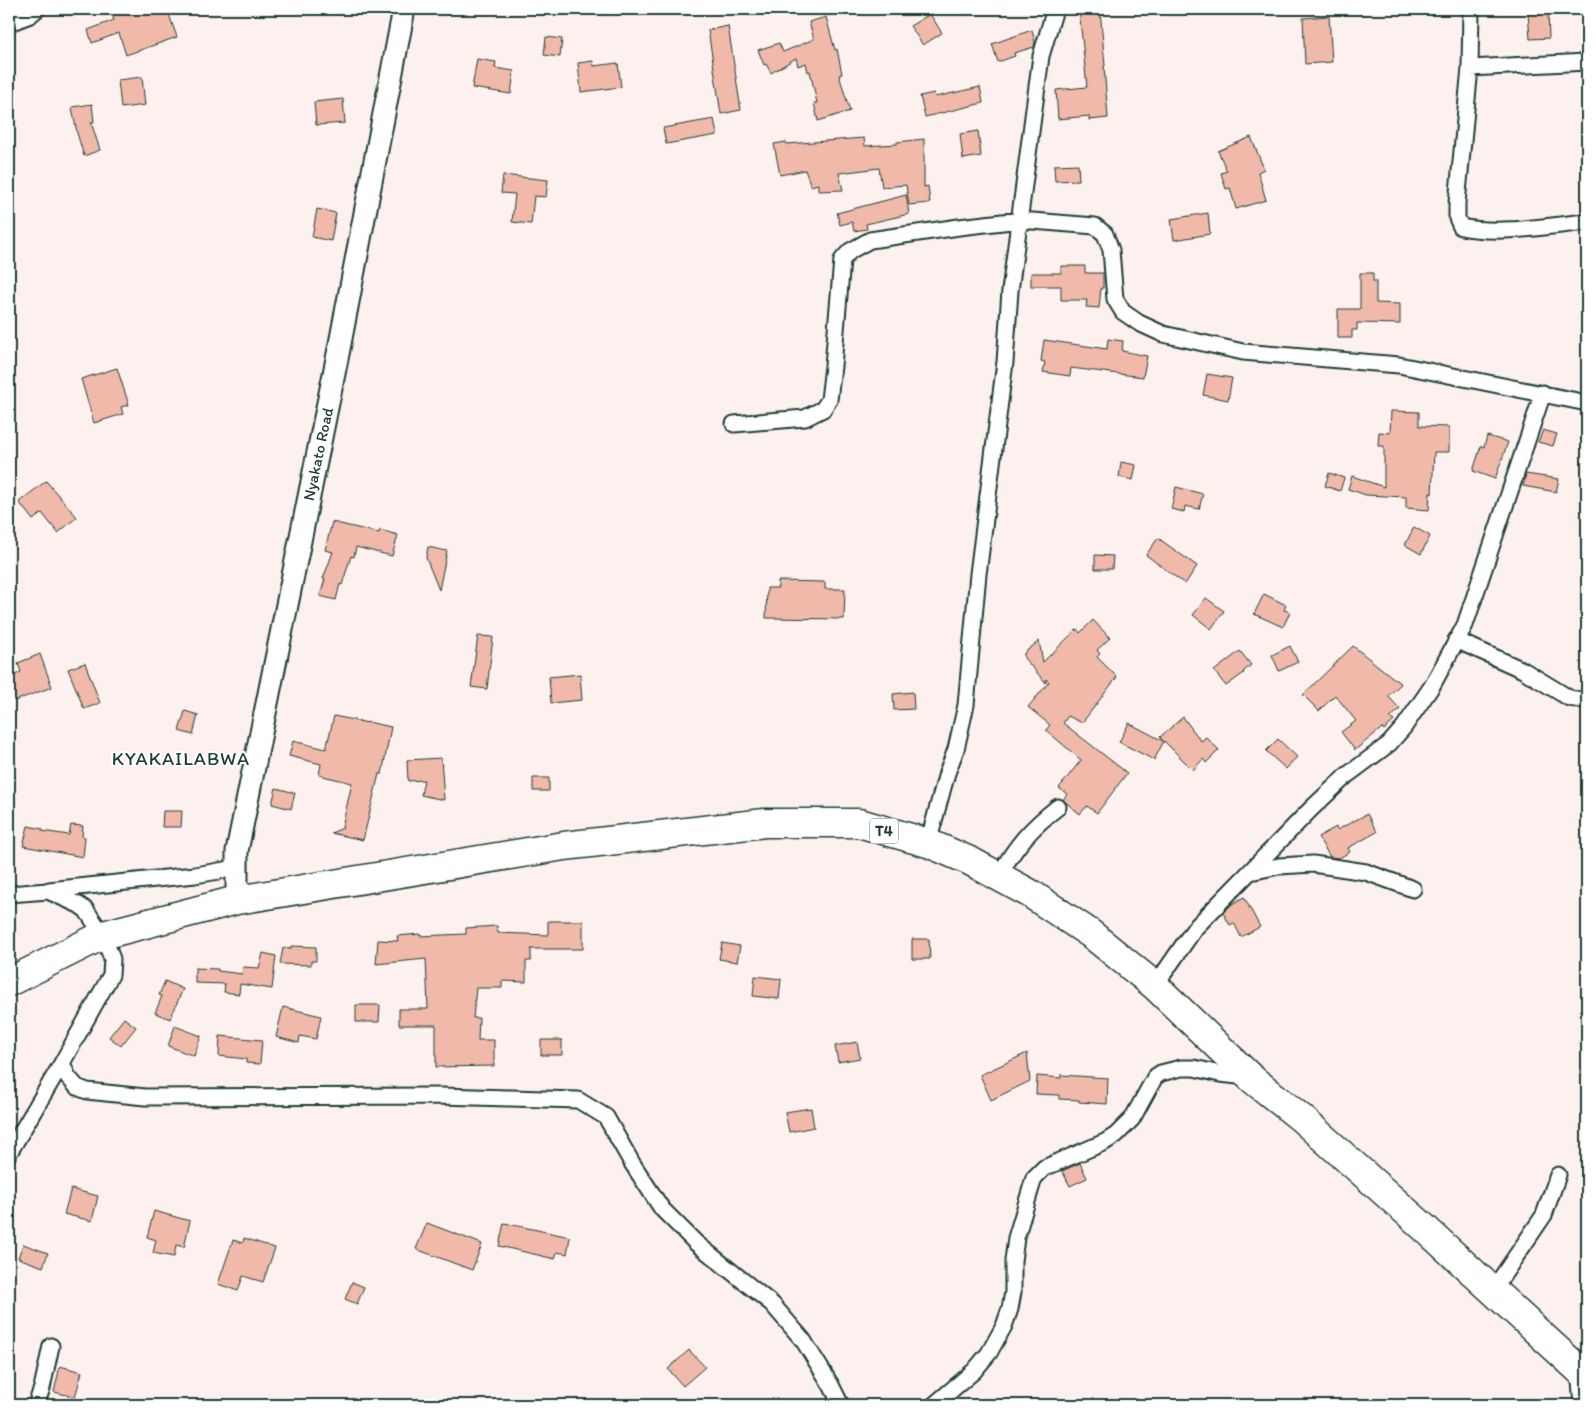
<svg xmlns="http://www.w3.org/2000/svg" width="1596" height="1414" font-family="Itim,sans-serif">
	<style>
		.building { fill: #f1b9a9; stroke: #1f3d34 }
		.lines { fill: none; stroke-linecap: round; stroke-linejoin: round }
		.street-casing { stroke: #1f3d34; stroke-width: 19 }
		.secondary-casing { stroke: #1f3d34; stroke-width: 25 }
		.highway-casing { stroke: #1f3d34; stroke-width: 31 }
		.street { stroke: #fff; stroke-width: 15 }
		.secondary { stroke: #fff; stroke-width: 21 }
		.highway { stroke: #fff; stroke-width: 28 }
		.labels { text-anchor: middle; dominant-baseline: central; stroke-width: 4; stroke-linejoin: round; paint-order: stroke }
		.shield { fill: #fff; stroke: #627771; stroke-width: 1 }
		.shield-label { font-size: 15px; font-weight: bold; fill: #1f3d34 }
		.street-label { font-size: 16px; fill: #1f3d34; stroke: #fff }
		.quarter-label { font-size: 19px; letter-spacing: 1px; fill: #1f3d34; stroke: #fff }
	</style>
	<rect width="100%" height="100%" fill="#fcf1ee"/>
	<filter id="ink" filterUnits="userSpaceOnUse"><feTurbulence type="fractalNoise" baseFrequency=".02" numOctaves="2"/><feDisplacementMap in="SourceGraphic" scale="10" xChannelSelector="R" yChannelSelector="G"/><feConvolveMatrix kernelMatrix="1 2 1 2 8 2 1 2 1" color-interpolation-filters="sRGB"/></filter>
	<g filter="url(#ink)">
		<!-- building -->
		<path class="building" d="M110 9H167L177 37 126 55 119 33 92 43 88 30 114 20Z
			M1079 9H1100L1105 66H1104L1108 118 1089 120V116L1058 119 1056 90 1087 87Z
			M1548 12 1549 38 1530 39 1528 13Z
			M930 14 942 33 923 45 910 26Z
			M1329 16 1332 62 1305 64 1303 18Z
			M826 17 835 50 837 49 842 74 839 75 850 111 818 121 814 103H817L810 71 808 72 806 63 798 66 796 58 771 73 766 64 764 65 758 50 779 43 783 52 814 39 809 22Z
			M728 26 741 110 721 114 708 30Z
			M1032 30 1035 42 1034 47 1014 53 1015 56 998 62 992 44Z
			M546 37 562 39 560 57 544 55Z
			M477 59 496 62 495 68 514 71 511 94 472 88Z
			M593 61 594 66 618 63 621 87 581 92 578 63Z
			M142 77 145 105 121 108 118 80Z
			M980 87 983 103 925 117 920 96 934 93 935 97Z
			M343 99 345 123 316 125 314 102Z
			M92 104 94 122H91L100 150 84 156 77 133 72 107Z
			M714 119 717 135 666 144 663 128Z
			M978 131 981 156 963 159 960 134Z
			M1251 137 1264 169 1258 172 1266 200 1236 209 1230 188 1226 189 1221 173 1227 171 1218 151Z
			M864 138 865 146 897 144V142L924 139V187L928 186 930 203 909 205 906 185 882 187 879 168 839 173 843 190 818 191V184L811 186 805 170 780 175 774 144 786 142 787 144Z
			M1078 164 1079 180 1055 181 1054 165Z
			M503 175 548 180 546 197 534 196 531 224 512 222 515 194 501 193Z
			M906 195 909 214 866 224 867 229 854 231 852 222 840 225 837 213Z
			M317 209 336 213 331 241 312 237Z
			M1208 213 1210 234 1174 240 1171 219Z
			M1061 266H1085V273H1103V288H1101L1099 308 1086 307 1087 300H1061V286H1031V273H1061Z
			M1360 273H1373V281H1376V303L1400 304V324L1357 323V330H1352V338H1338V309H1360Z
			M1108 339 1123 341 1122 351 1147 356 1143 377 1071 368 1070 376 1043 372 1045 362 1041 361 1044 340 1107 349Z
			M117 368 129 405 121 407 123 414 94 423 81 379Z
			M1207 374 1232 378 1228 400 1203 395Z
			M1391 411 1419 412V426L1449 427V452H1434L1432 494 1430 493 1429 510 1406 508V497L1366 495 1348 489 1352 476 1384 487V446H1378L1379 432 1390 433Z
			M1543 430 1557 434 1553 446 1538 442Z
			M1487 436 1508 442 1495 479 1473 471 1481 446 1484 447Z
			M1121 462 1136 465 1133 480 1119 477Z
			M1329 473 1344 478 1340 491 1325 486Z
			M1526 474 1559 479 1556 492 1523 486Z
			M46 481 77 517 58 533 42 513 33 520 19 502Z
			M1176 487 1203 494 1199 509 1185 506 1184 512 1171 509Z
			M332 522 379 533 380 530 398 535 392 556 356 547 354 557 351 556 342 585 340 584 336 600 320 596 325 579H323L333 552 325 550Z
			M1414 527 1430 536 1421 554 1405 545Z
			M1158 538 1197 566 1185 584 1146 555Z
			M428 547 447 551 439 590 426 558Z
			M1095 555 1113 556 1112 569H1095Z
			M778 581 825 582V589H845L844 619 766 618 767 588H778Z
			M1264 594 1286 605 1284 610 1290 612 1283 627 1254 614Z
			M1206 598 1224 611 1211 629 1193 615Z
			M1093 620 1110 638 1097 650 1100 654 1097 657 1117 677 1082 723 1068 716 1063 723 1127 773 1097 813 1087 806 1080 814 1063 800 1067 794 1059 788 1081 760 1046 730 1050 725 1028 707 1049 682 1046 679V683L1024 658V653L1039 641 1043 662 1077 629 1080 633Z
			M478 636 493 637 487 689 471 687Z
			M1290 646 1298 662 1279 671 1272 655Z
			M1353 646 1401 684 1388 696 1400 709 1390 718 1394 721 1384 730 1382 728 1355 750 1341 732 1356 721 1335 695 1319 711 1303 695Z
			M1240 651 1251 665 1243 672 1244 673 1226 686 1214 671Z
			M40 654 52 687 14 701 9 689V678L21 672 18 663Z
			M85 663 100 703 84 709 68 669Z
			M580 674 582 700 551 703 549 677Z
			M913 692 914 709 894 710 893 694Z
			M185 711 198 715 193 735 179 731Z
			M334 716 368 723V722L391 727 382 774H379L363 840 331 833 343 828 342 827 352 783 319 775 321 764 289 756 293 741 326 749Z
			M1183 717 1201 741 1206 737 1219 750 1206 763 1203 759 1193 770 1164 741 1154 760 1119 742 1129 723 1163 741 1160 737Z
			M1278 739 1297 757 1286 769 1266 751Z
			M441 758 444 800 421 795 424 780 408 781 407 760Z
			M533 778H549V791H533Z
			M276 788 295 793 291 809 272 804Z
			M163 811H182L181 827H162Z
			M1367 814 1377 832 1348 848 1350 852 1339 858 1330 857 1318 837 1336 827 1337 830Z
			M71 825 83 826 82 836 85 837 83 857 23 846 28 826 43 829 42 831 69 835Z
			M1244 897 1260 927 1241 937 1234 923 1230 925 1223 913 1232 904Z
			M548 921H583V949H531V961H526V982L502 981V988H476L473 1018H479L478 1040H494V1066L436 1067V1025H399V1009H428L426 959 376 964 378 940 398 941 397 936 420 934V936L466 934V928L497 926 498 933 548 935Z
			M912 939H929L930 959H912Z
			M722 943 740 946 737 962 719 959Z
			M291 946 316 947V961H311V965L280 964 283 948 291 949Z
			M263 953 276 956 272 989 240 984 239 994 224 992 225 984 195 983V968L218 969V971L242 974 243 967 259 968Z
			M755 976 781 979 779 999 753 996Z
			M165 981 183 989 170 1019 155 1013 162 996 159 995Z
			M356 1005H380L379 1022H356Z
			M283 1007 321 1016 316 1039 300 1036 299 1043 276 1037Z
			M124 1018 136 1027 121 1046 109 1037Z
			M175 1026 201 1036 194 1056 168 1046Z
			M220 1036 262 1040 260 1064 246 1063V1059L219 1056Z
			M541 1040H562V1055H541Z
			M857 1042 860 1058 838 1062 835 1046Z
			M1027 1053 1030 1081 991 1100 980 1075Z
			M1061 1075 1108 1078 1107 1104 1079 1102V1100L1059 1099V1095L1036 1094 1037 1076 1061 1078Z
			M811 1108 814 1127 789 1132 785 1112Z
			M1080 1163 1087 1178 1070 1186 1062 1171Z
			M71 1189 98 1196 92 1221 64 1214Z
			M154 1211 190 1221 184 1247 176 1245 174 1257 153 1253 156 1240 147 1237Z
			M427 1223 482 1244 472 1270 416 1249Z
			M504 1223 570 1237 567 1254 557 1252 555 1259 499 1246Z
			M244 1238 275 1248 263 1282 243 1276 238 1291 218 1284 233 1240 243 1243Z
			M23 1244 48 1253 43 1267 18 1258Z
			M352 1282 364 1287 357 1304 345 1299Z
			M689 1350 705 1367 683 1386 668 1369Z
			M60 1366 82 1372 75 1397 54 1392Z"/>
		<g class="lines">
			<defs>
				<path id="street" d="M1471 9 1470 68 1457 203V218L1461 227C1499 235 1548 226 1587 222
					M9 23 30 15 37 9
					M1470 68 1587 62
					M734 424 805 418 823 409 829 400 833 366 842 260 850 251 870 240 959 227 1020 220 1095 226 1105 234 1111 250 1115 299 1123 312 1139 323 1163 334 1243 352 1399 365 1587 403
					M1456 640 1523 670 1569 698 1587 701
					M928 843 947 773 956 749 966 705 978 574 1005 362 1010 291 1041 56 1055 9
					M1250 872 1279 866 1313 864 1366 872 1413 889
					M999 876C1015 846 1032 827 1058 807
					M49 890 195 875 237 868
					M9 894 48 891 79 905 86 910 103 935 112 959 111 975 62 1063 9 1153
					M1155 986 1195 928 1311 809 1346 776 1389 744 1404 727 1432 686 1465 625 1543 393
					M62 1063 68 1077 77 1087 87 1091 145 1097 441 1096 578 1100 606 1117 632 1163 662 1209 696 1243 772 1304 803 1340 831 1385 841 1405
					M1493 1290 1544 1215 1558 1175
					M1579 1369 1582 1405
					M36 1405 42 1388 51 1346
					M934 1405 974 1371 989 1353 1004 1326 1010 1309 1013 1292V1261L1016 1238 1034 1178 1044 1168 1105 1142 1116 1135 1132 1119 1155 1077 1161 1073 1181 1068H1194L1220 1074 1247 1077"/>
				<path id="secondary" d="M237 900V851L339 349 404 9"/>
				<path id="highway" d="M9 982 103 935 237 900 564 846 765 823H859L928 843 970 861 1031 894 1091 934 1155 986 1251 1078 1301 1118 1418 1222 1587 1377"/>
			</defs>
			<!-- street casing -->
			<use href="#street" class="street-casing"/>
			<!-- secondary casing -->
			<use href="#secondary" class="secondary-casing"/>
			<!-- highway casing -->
			<use href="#highway" class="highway-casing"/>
			<!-- street -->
			<use href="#street" class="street"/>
			<!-- secondary -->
			<use href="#secondary" class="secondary"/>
			<!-- highway -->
			<use href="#highway" class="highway"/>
		</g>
	</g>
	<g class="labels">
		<!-- shield labels -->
		<rect class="shield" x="870" y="818.5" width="28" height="25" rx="4"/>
		<g class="shield-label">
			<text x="884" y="831">T4</text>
		</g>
		<!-- street labels -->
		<g class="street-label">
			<text transform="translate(318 454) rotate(-78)">Nyakato Road</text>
		</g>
		<!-- quarter labels -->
		<g class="quarter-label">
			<text x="181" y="758">KYAKAILABWA</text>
		</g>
	</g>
	<!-- margin -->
	<rect width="1596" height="1414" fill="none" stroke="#fff" stroke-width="30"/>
	<rect x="15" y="15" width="1566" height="1384" fill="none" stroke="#1f3d34" stroke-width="2" filter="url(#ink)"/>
</svg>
